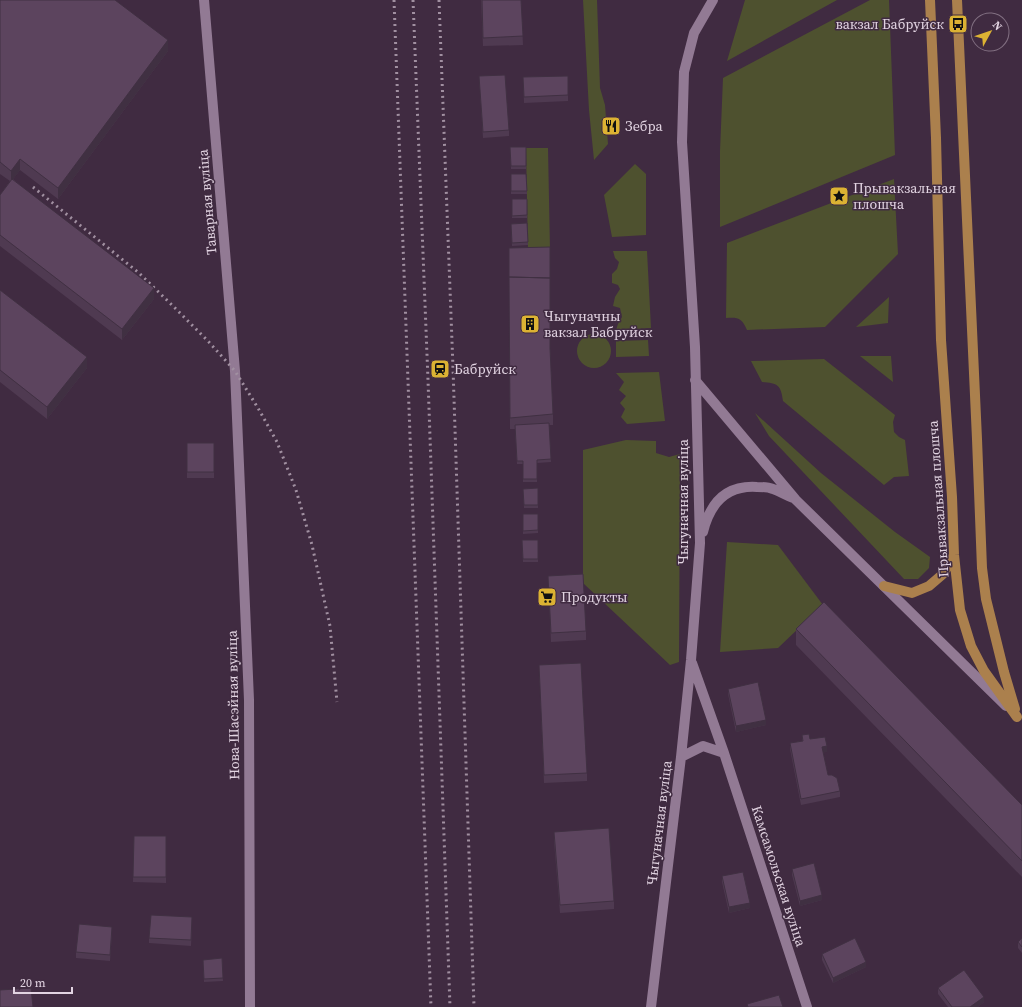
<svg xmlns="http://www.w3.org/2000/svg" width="1022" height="1007" font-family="'Source Serif 4',serif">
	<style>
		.green { fill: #4e512f }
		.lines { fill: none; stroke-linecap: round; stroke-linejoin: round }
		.minor { stroke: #927a94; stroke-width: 10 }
		.major { stroke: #ab804d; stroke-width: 10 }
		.rail { stroke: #a190a1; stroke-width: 3; stroke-dasharray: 2 4; stroke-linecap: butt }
		.wall { fill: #4f3a51 }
		.shaded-wall { fill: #403042 }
		.building { fill: #5c445e; stroke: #403042 }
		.labels { text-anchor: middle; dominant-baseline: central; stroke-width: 3; stroke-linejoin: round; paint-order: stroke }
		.poi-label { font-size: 14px; fill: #e2d4e2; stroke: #402b41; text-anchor: start }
		.street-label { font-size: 14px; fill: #e2d4e2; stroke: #402b41 }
	</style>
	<rect width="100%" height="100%" fill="#402b41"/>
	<!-- green -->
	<path class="green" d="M583 0H597L600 88 605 105 608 144 594 160 589 110Z
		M745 0H837L727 61Z
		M870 0H889L895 155 720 227V151L723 78Z
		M526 148H548L550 250H528Z
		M635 164 646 174V235L612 237 604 195Z
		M894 179 898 254 825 327 747 330C742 318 738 317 726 318L727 243Z
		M613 251H647L651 328 616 330 618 324 622 317 620 308 613 306 615 297 620 289 618 285 612 283V274L617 269 619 262 615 258Z
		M889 297 888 323 856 327Z
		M577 351a17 17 0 1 1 34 0a17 17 0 1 1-34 0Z
		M648 340 649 356 616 357V341Z
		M860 356H891L893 382Z
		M824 359 895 415 893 422 894 432 899 437 905 440 909 476 894 477 884 485 783 401C781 385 778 383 762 382L751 361Z
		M659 372 665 421 627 424 621 417 625 409 620 403 626 396 619 390 624 382 616 373Z
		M755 413 821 473 895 532 930 557 929 568 918 579H904L769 436Z
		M626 440 656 441V453L669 457 680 454 679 662 670 665 583 583V450Z
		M727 542 778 545 823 605 778 648 720 652Z"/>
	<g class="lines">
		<!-- minor -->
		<path class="minor" d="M204 0 235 371 249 700 250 1007
			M695 380 796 500 1006 706
			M703 532C710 503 726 485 757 487 762 487 768 487 773 489 779 491 786 495 793 498
			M692 663 724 753 807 1007
			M681 757 703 746 724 753
			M651 1007 681 757 691 660 700 543 695 347 682 142 684 72 694 33 713 0"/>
		<!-- major -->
		<path class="major" d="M930 0 936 138 941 340 952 497 954 555 960 610 971 646 984 671 1017 717
			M957 0 977 439 982 568 986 599 1004 672 1015 709
			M884 586 912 593 929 586 943 574 954 555"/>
		<!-- rail -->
		<path class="rail" d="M394 0 431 1007
			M413 0 428 380 450 1007
			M439 0 453 368 474 1007
			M33 187 139 273 175 308 208 341 235 371 258 408 277 442 296 490 312 545 330 626 337 702"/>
	</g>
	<!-- wall -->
	<path class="wall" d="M0 0 168 51 58 199 20 170 13 179 154 299 122 340 0 246V195L10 181 0 174Z
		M481 0H521L523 45 483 46Z
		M479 76 509 130V136L483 138Z
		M568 76V101L524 103 523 77Z
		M510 147H526V169H511Z
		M511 174H526L527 194H511Z
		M512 199H527V218H512Z
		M527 223 528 245 512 246 511 224Z
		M509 288 550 348 553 414V425H549L551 462 537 463V482H523V464H517L515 429H510Z
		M0 290 87 368 47 419 0 382Z
		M187 443H214V478H187Z
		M538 488V508H524L523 489Z
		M523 514H538V533L523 534Z
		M522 540H538V562H523Z
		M548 576 586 631V640L551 642Z
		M796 629 1022 805V877L796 645Z
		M539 665 587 773V781L544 783Z
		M728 689 766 725 736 732 728 694Z
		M802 735 810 739 827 752H823L828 775 840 791V797L801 805 790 749V743L802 741Z
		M554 832 614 901V909L560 913 554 841Z
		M134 836H166V883L133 882Z
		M792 869 822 900 800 906 792 875Z
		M722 876 750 908 729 913 722 882Z
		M192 923 191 946 149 943V938Z
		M112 933 110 961 76 958V952Z
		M1022 938V953L1018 948V942Z
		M822 954 866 967 833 983 822 960Z
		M222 958 223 981 204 982 203 963Z
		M938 988 984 1002 978 1007H948L938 994Z"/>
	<!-- shaded-wall -->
	<path class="shaded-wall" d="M168 40V51L58 199V188Z
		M20 159V170L11 182V171Z
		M154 288V299L122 340V329Z
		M87 357V368L47 419V407Z
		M766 720V725L736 732V726Z
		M827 746V752L822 753V747Z
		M822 895V900L800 906V901Z
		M750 903V908L729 913V907Z
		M112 927V933L110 961V955Z
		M866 962V967L833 983V978Z
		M984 997V1002L978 1007H970Z"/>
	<!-- building -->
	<path class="building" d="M0 0H115L168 40 58 188 20 159 11 171 0 162Z
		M482 0H521L523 36 483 38Z
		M505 75 509 130 483 132 479 76Z
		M568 76V95L524 97 523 77Z
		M510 147H526V166H511Z
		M511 174H526L527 191H511Z
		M12 179 154 288 122 329 0 235V195Z
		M512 199H527V215L512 216Z
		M527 223 528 242 512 243 511 224Z
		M550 247V278L509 277V248Z
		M509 277 550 278V348L553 414 510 418Z
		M0 290 87 357 47 407 0 370Z
		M549 423 551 459 537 460V479H523V461H517L515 425Z
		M187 443H214V472H187Z
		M538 488V505H524L523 489Z
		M523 514H538V530L523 531Z
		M522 540H538V559H523Z
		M583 574 586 631 551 633 548 576Z
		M824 602 1022 805V861L796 629Z
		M581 663 587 773 544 775 539 665Z
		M758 682 766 720 736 726 728 689Z
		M809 734 810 739 825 737 827 746 822 747 828 775H832L837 778 840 791 801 799 790 743 803 741 802 735Z
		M609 828 614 901 560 905 554 832Z
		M134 836H166V877H133Z
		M814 863 822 895 800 901 792 869Z
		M743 872 750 903 729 907 722 876Z
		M151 915 192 917 191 940 149 938Z
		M79 924 112 927 110 955 76 952Z
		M855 938 866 962 833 978 822 954Z
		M1022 938V947L1018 942Z
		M222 958 223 978 204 979 203 960Z
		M964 970 984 997 970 1007H952L938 988Z
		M31 988 33 1007H0V990Z
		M779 995 783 1007H748L747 1004Z"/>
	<!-- icons -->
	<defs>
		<symbol id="bus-square" viewBox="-11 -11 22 22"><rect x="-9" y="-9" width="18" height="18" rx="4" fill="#dcb233" stroke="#402b41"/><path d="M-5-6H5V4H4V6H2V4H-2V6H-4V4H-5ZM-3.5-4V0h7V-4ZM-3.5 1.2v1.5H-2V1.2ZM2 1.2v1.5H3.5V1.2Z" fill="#111"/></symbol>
		<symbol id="restaurant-square" viewBox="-11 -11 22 22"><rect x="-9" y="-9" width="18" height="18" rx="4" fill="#dcb233" stroke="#402b41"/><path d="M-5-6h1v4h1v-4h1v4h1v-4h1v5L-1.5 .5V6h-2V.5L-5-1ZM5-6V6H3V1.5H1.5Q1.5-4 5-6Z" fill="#111"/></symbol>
		<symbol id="sight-square" viewBox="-11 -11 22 22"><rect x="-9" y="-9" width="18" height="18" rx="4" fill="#dcb233" stroke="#402b41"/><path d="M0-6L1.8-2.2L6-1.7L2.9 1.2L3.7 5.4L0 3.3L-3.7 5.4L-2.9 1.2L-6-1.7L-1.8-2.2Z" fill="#111"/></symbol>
		<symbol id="building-square" viewBox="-11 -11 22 22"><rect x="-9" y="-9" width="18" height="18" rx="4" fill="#dcb233" stroke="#402b41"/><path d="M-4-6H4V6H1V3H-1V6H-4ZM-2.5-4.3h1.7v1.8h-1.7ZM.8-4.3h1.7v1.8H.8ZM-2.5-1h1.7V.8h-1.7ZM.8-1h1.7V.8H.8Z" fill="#111"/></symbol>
		<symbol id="station-square" viewBox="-11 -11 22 22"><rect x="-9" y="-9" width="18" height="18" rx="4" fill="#dcb233" stroke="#402b41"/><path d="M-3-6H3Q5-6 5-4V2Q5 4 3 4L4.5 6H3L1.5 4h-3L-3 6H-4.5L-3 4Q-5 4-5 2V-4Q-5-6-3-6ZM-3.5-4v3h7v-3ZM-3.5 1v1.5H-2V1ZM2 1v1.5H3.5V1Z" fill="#111"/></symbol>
		<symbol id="supermarket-square" viewBox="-11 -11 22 22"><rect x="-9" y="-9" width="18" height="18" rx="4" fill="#dcb233" stroke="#402b41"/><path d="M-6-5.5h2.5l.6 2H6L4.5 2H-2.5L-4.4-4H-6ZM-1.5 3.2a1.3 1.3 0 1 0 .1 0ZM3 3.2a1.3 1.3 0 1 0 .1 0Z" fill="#111"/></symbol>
	</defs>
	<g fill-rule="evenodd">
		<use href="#bus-square" x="947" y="13" width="22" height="22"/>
		<use href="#restaurant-square" x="600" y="115" width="22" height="22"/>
		<use href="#sight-square" x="828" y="185" width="22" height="22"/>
		<use href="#building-square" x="519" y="313" width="22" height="22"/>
		<use href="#station-square" x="429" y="358" width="22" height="22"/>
		<use href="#supermarket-square" x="536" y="586" width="22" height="22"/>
	</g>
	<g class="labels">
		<!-- poi labels -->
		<g class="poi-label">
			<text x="944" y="24" text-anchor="end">вакзал Бабруйск</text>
			<text x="625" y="126">Зебра</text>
			<text x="853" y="188">Прывакзальная<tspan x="853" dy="16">плошча</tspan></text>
			<text x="544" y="316">Чыгуначны<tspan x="544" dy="16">вакзал Бабруйск</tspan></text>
			<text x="454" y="369">Бабруйск</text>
			<text x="561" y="597">Продукты</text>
		</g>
		<!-- street labels -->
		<g class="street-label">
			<text transform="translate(207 202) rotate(-95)">Таварная вуліца</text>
			<text transform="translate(938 499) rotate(-94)">Прывакзальная плошча</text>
			<text transform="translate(683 502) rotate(-90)">Чыгуначная вуліца</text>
			<text transform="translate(233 705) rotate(-91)">Нова-Шасэйная вуліца</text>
			<text transform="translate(659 823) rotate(-83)">Чыгуначная вуліца</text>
			<text transform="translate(779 876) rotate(72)">Камсамольская вуліца</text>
		</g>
	</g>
	<!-- north arrow -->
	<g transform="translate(990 32) rotate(50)"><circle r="19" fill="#402b41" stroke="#816f81"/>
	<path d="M0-3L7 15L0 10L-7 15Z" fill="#dcb233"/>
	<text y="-6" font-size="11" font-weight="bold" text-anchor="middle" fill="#e2d4e2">N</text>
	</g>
	<!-- scale -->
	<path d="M14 987v6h58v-6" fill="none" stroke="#e2d4e2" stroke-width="2"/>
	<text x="20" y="987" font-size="12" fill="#e2d4e2" stroke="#402b41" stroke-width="3" paint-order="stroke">20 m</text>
</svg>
